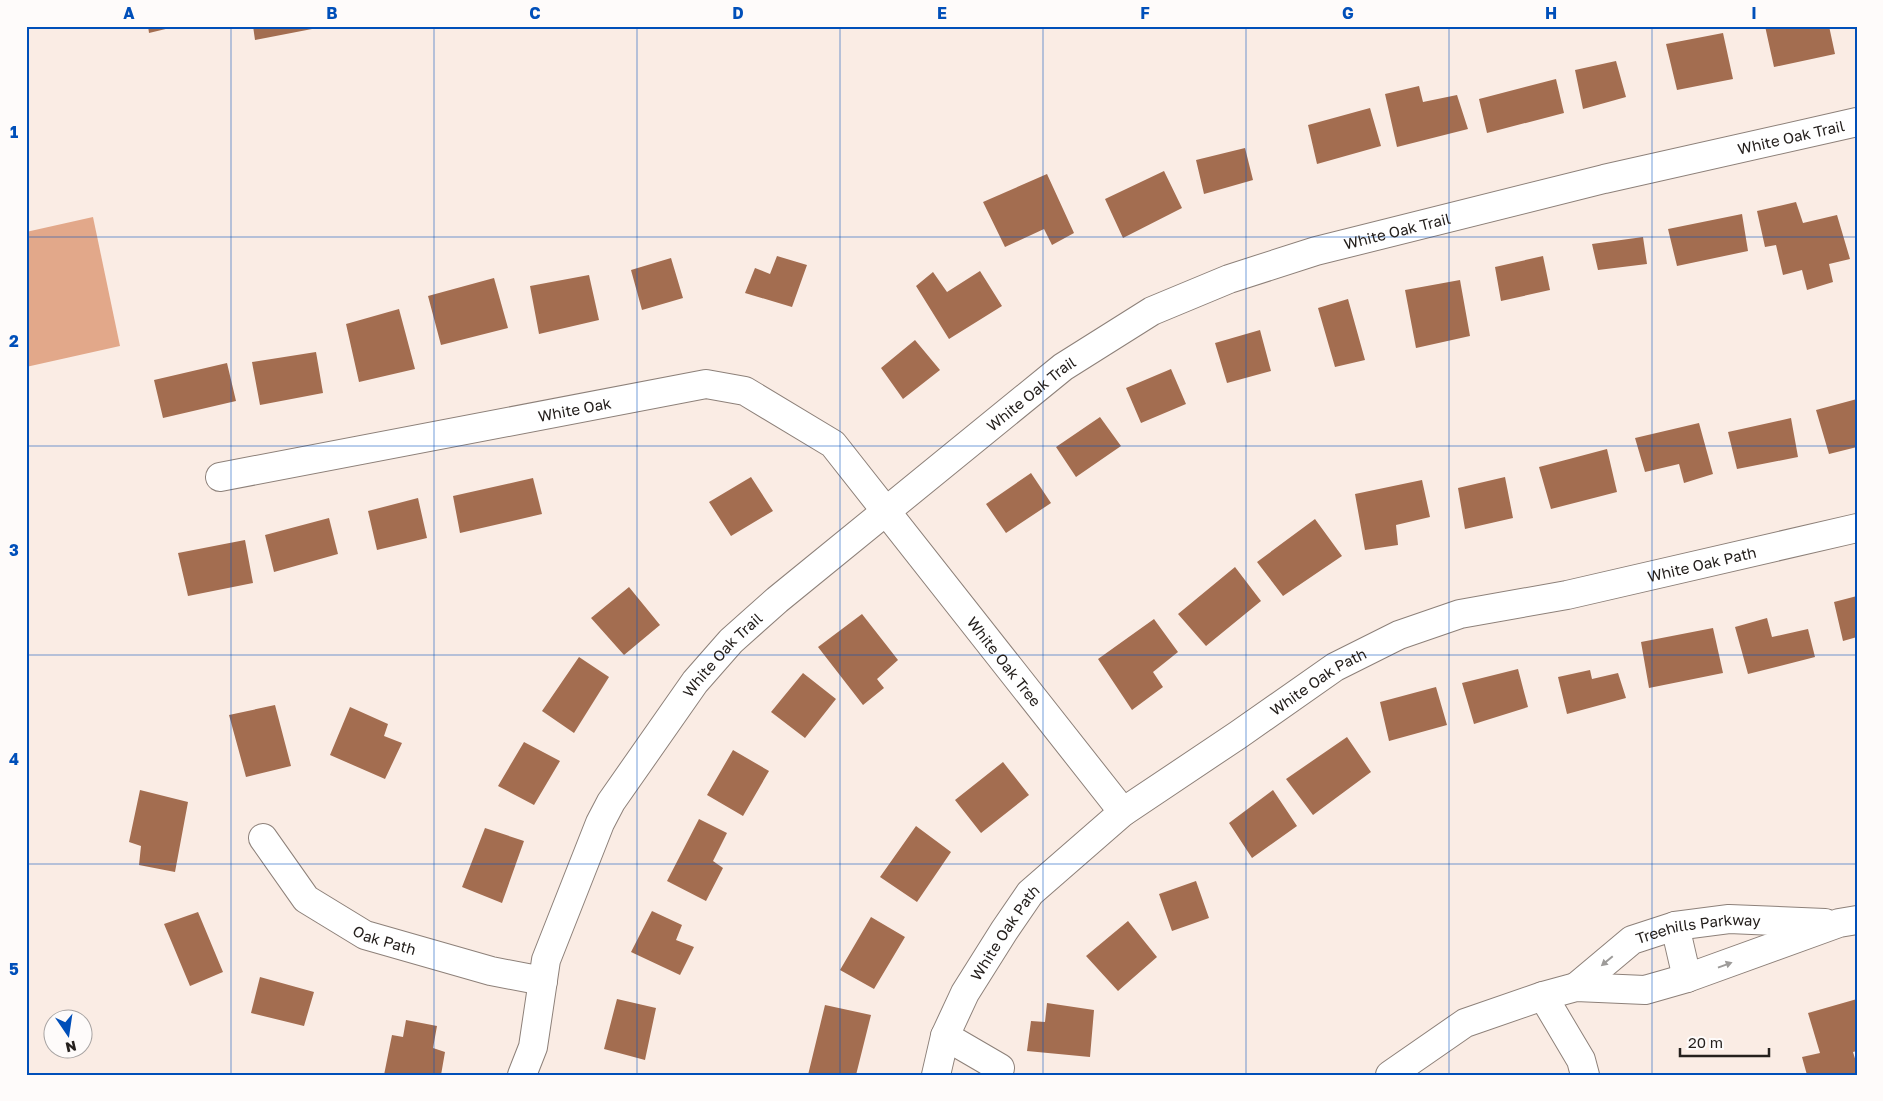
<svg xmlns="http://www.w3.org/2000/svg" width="1883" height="1101" font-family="'Golos Text',sans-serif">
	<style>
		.forest { fill: #e2a88a }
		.building { fill: #a36d50 }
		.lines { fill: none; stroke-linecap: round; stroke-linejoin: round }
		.minor-casing { stroke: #8d8079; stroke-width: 30 }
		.minor { stroke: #fff; stroke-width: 28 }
		.oneway { fill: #9d9b99 }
		.grid { fill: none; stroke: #004fb9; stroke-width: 1; stroke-opacity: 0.55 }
		.labels { text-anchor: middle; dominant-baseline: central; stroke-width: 4; stroke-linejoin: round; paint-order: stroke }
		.street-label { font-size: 15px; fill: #25201d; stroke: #fefbfa }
		.neatline { fill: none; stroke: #004fb9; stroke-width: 2 }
		.grid-label { font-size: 16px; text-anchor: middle; font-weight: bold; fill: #004fb9 }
	</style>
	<rect width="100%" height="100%" fill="#faece4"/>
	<!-- forest -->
	<path class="forest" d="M93 217 120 346 26 367V232Z"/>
	<!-- building -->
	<path class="building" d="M148 26H174V27L149 33Z
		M253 26H311L312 29 255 40Z
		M1765 26H1829L1835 54 1774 67Z
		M1723 33 1733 79 1677 90 1666 44Z
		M1616 61 1626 97 1583 109 1575 70Z
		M1556 79 1564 113 1487 133 1479 99Z
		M1419 86 1423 102 1457 95 1468 129 1397 147 1385 94Z
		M1370 108 1381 146 1317 164 1308 125Z
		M1245 148 1253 180 1204 194 1196 160Z
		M1164 171 1182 208 1123 238 1105 199Z
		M1047 174 1074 233 1052 245 1044 229 1005 247 983 202Z
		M1796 202 1803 223 1837 215 1850 259 1829 264 1833 282 1807 290 1802 270 1783 275 1776 245 1765 247 1757 211Z
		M1742 214 1748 251 1677 266 1668 229Z
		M1643 237 1647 264 1598 270 1592 244Z
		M777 256 807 265 792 307 745 293 755 268 770 274Z
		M1543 256 1550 290 1501 301 1495 267Z
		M671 258 683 298 642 310 631 270Z
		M980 271 1002 306 949 339 916 286 933 272 947 292Z
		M589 275 599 320 539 334 530 286Z
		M494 278 508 328 441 345 428 296Z
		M1460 280 1470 336 1416 348 1405 290Z
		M1348 299 1365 360 1335 367 1318 308Z
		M399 309 415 369 359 382 346 324Z
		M1260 330 1271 371 1227 383 1215 343Z
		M915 340 940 370 903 399 881 368Z
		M316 352 323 393 260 405 252 362Z
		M227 363 236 401 163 418 154 380Z
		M1171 369 1186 404 1141 423 1126 388Z
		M1857 399V447L1829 454 1816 410Z
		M1100 417 1121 446 1076 477 1056 447Z
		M1791 418 1798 457 1737 469 1728 432Z
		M1699 423 1713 474 1684 483 1679 464 1645 472 1635 438Z
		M1607 449 1617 492 1551 509 1539 467Z
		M1031 473 1051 503 1006 533 986 504Z
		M751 477 773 511 731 536 709 502Z
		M1505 477 1513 518 1465 529 1458 488Z
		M533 478 542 514 460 533 453 496Z
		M1422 480 1430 517 1396 525 1398 545 1365 550 1355 494Z
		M418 498 427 538 377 550 368 511Z
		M329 518 338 554 274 572 265 535Z
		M1315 519 1342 556 1283 596 1257 562Z
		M245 540 253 583 188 596 178 553Z
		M1235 567 1261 601 1206 646 1178 614Z
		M629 587 660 625 624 655 591 618Z
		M1857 596V637L1843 641 1834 602Z
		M862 614 898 660 877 679 884 688 863 705 818 647Z
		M1767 618 1772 637 1808 629 1815 657 1748 674 1735 627Z
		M1154 619 1178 652 1153 672 1163 687 1132 710 1098 659Z
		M1713 628 1723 673 1649 688 1641 642Z
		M579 657 609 677 574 733 542 711Z
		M1518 669 1528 707 1474 724 1462 683Z
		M1590 670 1592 679 1618 673 1626 698 1567 714 1558 677Z
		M803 673 836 699 805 738 771 712Z
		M1436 687 1447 725 1389 741 1380 702Z
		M275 705 291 766 246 777 229 715Z
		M350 707 388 724 384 736 402 743 385 779 330 755Z
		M1347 737 1371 772 1313 815 1286 779Z
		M524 742 560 761 534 805 498 786Z
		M733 750 769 771 743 816 707 795Z
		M1003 762 1029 795 981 833 955 800Z
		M140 790 188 802 175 872 139 865 141 846 129 842Z
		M1273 790 1297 826 1252 858 1229 823Z
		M699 819 727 833 713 861 723 868 706 901 667 881Z
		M916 826 951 852 917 902 880 877Z
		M485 828 524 841 502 903 462 887Z
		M1196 881 1209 918 1172 931 1159 894Z
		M652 911 682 925 676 940 694 947 680 975 631 952Z
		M198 912 223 972 190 986 164 924Z
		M871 917 905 937 874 989 840 970Z
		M1128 921 1157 957 1118 991 1086 956Z
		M260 977 314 992 304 1026 251 1013Z
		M617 999 656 1008 645 1060 604 1049Z
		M1857 999V1051L1853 1052 1857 1065V1075H1807L1802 1057 1820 1053 1808 1013Z
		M1047 1003 1094 1010 1090 1057 1027 1051 1031 1021 1045 1022Z
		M825 1005 871 1015 856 1075H808Z
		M406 1020 437 1026 433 1048 445 1052 441 1075H384L392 1035 403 1037Z"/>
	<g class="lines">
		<defs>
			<g id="minor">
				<path id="s1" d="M220 477 706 384 745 391 833 444 1123 812"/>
				<path id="s2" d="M263 838 306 899 365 935 491 971 543 981"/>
				<path d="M1675 926 1687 978"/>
				<path id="s3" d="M1576 987 1632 940 1675 926 1729 919 1825 923"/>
				<path d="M1543 996 1581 1060 1585 1075"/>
				<path d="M945 1036 1000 1068"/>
				<path id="s4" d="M522 1075 533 1047 546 960 600 823 611 802 695 682 731 641 777 600 1063 367 1152 311 1229 279 1316 251 1604 179 1857 122"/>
				<path id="s5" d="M936 1075 945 1036 965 993 1004 931 1030 893 1123 812 1238 735 1335 667 1399 635 1460 614 1567 595 1857 528"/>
				<path d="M1390 1075 1465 1023 1543 996 1576 987 1645 990 1687 978 1839 923 1857 920"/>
			</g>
		</defs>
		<!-- minor casing -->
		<use href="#minor" class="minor-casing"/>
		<!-- minor -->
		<use href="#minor" class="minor"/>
	</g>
	<!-- one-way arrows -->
	<defs><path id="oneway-solid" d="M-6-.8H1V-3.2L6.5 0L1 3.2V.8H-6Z" transform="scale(1.25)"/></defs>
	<g class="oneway">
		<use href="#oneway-solid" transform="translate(1607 961) rotate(140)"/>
		<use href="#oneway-solid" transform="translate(1725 965) rotate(-20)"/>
	</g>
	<!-- grid -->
	<path class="grid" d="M231 26V1075M434 26V1075M637 26V1075M840 26V1075M1043 26V1075M1246 26V1075M1449 26V1075M1652 26V1075M26 237H1857M26 446H1857M26 655H1857M26 864H1857"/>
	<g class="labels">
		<!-- street labels -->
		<g class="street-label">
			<text stroke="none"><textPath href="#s4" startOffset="1689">White Oak Trail</textPath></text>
			<text stroke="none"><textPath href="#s4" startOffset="1284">White Oak Trail</textPath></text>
			<text stroke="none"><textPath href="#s4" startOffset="879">White Oak Trail</textPath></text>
			<text stroke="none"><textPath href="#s1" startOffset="361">White Oak</textPath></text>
			<text stroke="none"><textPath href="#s5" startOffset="970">White Oak Path</textPath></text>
			<text stroke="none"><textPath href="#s4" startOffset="474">White Oak Trail</textPath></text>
			<text stroke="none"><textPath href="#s1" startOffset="914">White Oak Tree</textPath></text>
			<text stroke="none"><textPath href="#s5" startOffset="565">White Oak Path</textPath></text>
			<text stroke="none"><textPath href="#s3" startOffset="141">Treehills Parkway</textPath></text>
			<text stroke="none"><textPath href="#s5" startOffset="160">White Oak Path</textPath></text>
			<text stroke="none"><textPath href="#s2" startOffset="164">Oak Path</textPath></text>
		</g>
	</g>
	<!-- border -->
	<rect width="1883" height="1101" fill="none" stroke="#fefbfa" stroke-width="55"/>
	<!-- north arrow -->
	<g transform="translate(68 1034) rotate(167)"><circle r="24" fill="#fefbfa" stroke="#a7a3a2"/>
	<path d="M0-4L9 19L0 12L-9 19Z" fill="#004fb9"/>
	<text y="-8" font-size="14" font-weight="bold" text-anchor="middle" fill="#25201d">N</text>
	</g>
	<!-- scale -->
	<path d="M1680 1048v8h89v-8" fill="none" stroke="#25201d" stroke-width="2.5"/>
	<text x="1688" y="1048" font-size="15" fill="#25201d" stroke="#fefbfa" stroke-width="4" paint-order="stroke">20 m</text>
	<rect x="28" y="28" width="1828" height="1046" class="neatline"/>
	<g class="grid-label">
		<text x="129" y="19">A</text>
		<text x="332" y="19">B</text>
		<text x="535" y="19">C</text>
		<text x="738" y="19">D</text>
		<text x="942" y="19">E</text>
		<text x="1145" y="19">F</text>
		<text x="1348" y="19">G</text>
		<text x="1551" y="19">H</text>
		<text x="1754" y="19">I</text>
		<text x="14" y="138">1</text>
		<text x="14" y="347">2</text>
		<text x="14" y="556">3</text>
		<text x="14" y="765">4</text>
		<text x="14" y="975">5</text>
	</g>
</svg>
